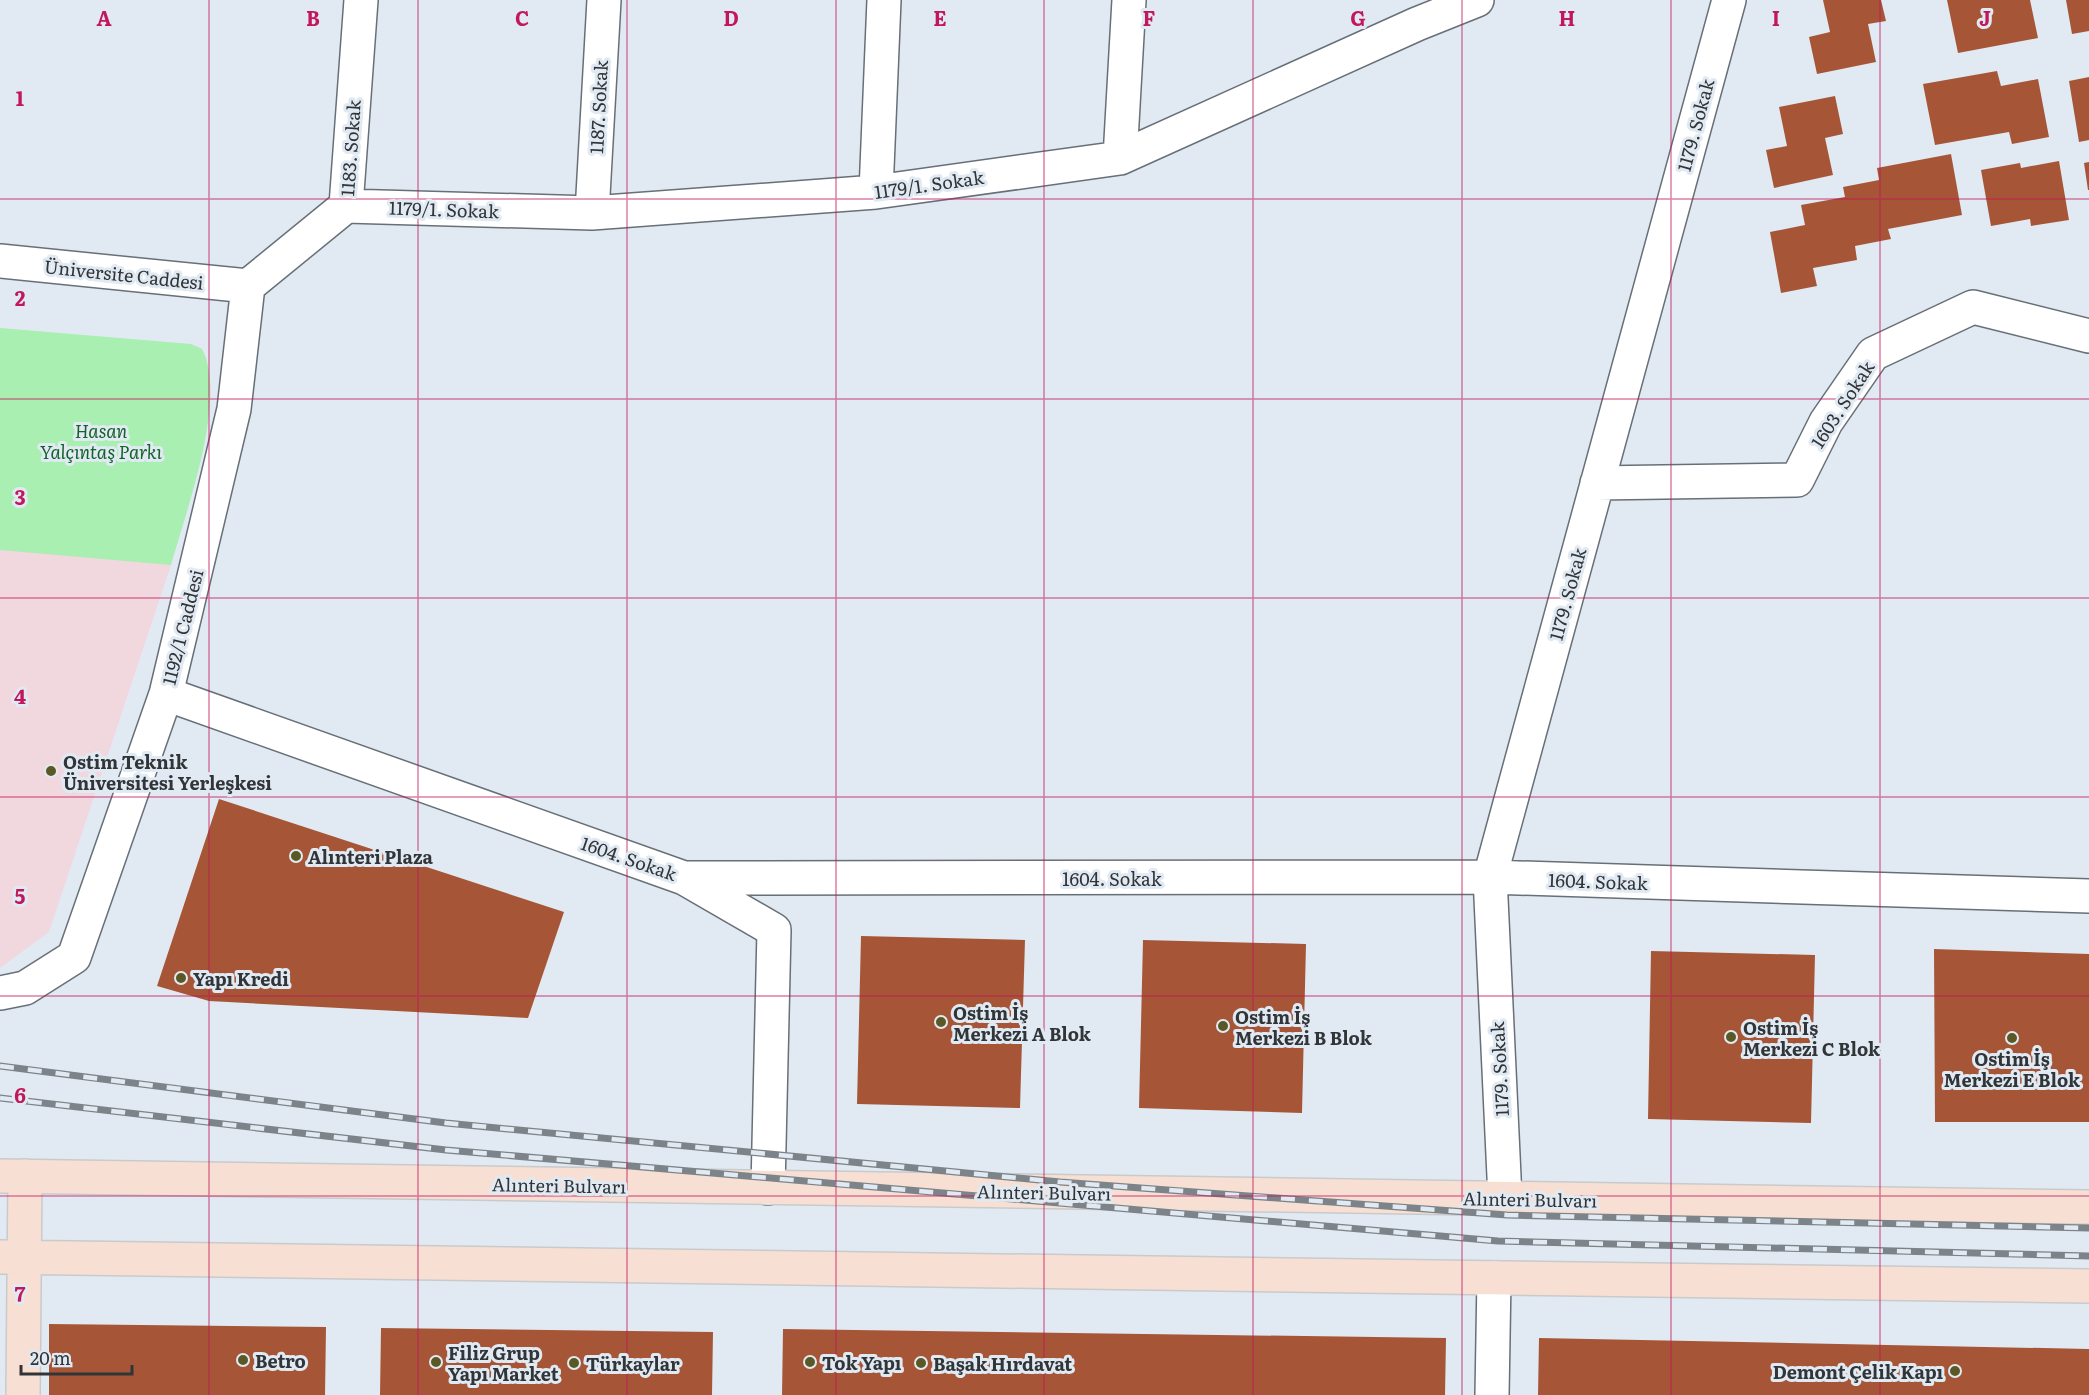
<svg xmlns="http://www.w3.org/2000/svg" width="2089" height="1395" font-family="Literata,serif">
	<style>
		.education { fill: #f1d7de }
		.green { fill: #a9efb2 }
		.building { fill: #a65637 }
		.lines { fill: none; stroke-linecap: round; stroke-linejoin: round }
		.minor-casing { stroke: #676f77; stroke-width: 36 }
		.major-casing { stroke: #c9cacb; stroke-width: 36 }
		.minor { stroke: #fff; stroke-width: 33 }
		.major { stroke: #f8dfd3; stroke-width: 33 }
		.rail-casing { stroke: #7d8489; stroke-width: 7 }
		.rail { stroke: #e1eaf3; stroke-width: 4.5; stroke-dasharray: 14; stroke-linecap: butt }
		.grid { fill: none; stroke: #c2185b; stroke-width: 1.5; stroke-opacity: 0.55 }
		.poi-dot { fill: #5a5926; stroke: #e1eaf3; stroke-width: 2 }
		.labels { text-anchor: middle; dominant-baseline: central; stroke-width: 6; stroke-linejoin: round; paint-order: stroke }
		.street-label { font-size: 18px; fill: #313538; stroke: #e1eaf3 }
		.park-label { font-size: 18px; font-style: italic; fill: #146229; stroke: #e1eaf3 }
		.poi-label { font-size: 18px; font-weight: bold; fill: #313538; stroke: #e1eaf3; text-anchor: start }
		.grid-label { font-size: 20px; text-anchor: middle; font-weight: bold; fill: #c2185b; stroke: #e1eaf3; stroke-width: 6; stroke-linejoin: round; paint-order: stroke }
	</style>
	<rect width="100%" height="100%" fill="#e1eaf3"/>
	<!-- education -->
	<path class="education" d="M0 328 197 346 202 349 206 357 211 388 209 412 200 463 171 565 49 932 0 968Z"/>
	<!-- green -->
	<path class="green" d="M0 328 191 344 202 349C228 399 186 511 171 565L0 550Z"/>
	<!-- building -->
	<path class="building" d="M1823 0H1881L1886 21 1868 24 1876 62 1817 74 1809 37 1830 32Z
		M1947 0H2030L2038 38 1958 53Z
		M2066 0H2089V31L2072 34Z
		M1997 71 2001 86 2038 79 2049 137 2012 144 2009 132 1935 145 1923 84Z
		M2089 77V140L2079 142 2069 81Z
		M1835 96 1843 134 1825 138 1833 175 1774 188 1766 150 1787 146 1779 107Z
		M1951 154 1962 215 1888 229 1891 239 1855 246 1857 260 1813 268 1817 286 1781 293 1770 232 1805 225 1801 205 1845 197 1843 187 1879 180 1877 168Z
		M2059 161 2069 220 2031 226 2030 219 1991 226 1981 170 2020 163 2021 168Z
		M2089 162V190H2088L2084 163Z
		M219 799 564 912 528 1018 209 1001 157 986Z
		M861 936 1025 940 1020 1108 857 1104Z
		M1143 940 1306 944 1302 1113 1139 1108Z
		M1934 949 2089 954V1122H1935Z
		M1651 951 1815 955 1811 1123 1648 1119Z
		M49 1324 326 1327 325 1395H49Z
		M381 1328 713 1332 712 1395H380Z
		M783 1329 1446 1338 1445 1395H782Z
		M1539 1338 2089 1349V1395H1538Z"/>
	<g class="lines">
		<defs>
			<path id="minor" d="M1120 158 1129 0
				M876 192 884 0
				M346 206 592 213 876 192 1120 158 1417 24 1477 0
				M592 213 604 0
				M0 261 248 286
				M248 286 346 206 361 0
				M1597 483 1797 480 1826 422 1873 354 1973 307 2089 336
				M166 694 684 878 1490 877 2089 896
				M684 878 774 930 768 1188
				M0 993 25 988 74 957 166 694 234 409 248 286
				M1505 1198 1490 877 1729 0
				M1492 1395 1494 1278"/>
			<path id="major" d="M0 1176 2089 1207
				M0 1257 2089 1286
				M23 1395 25 1176"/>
		</defs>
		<!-- minor casing -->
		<use href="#minor" class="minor-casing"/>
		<!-- major casing -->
		<use href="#major" class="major-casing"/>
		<!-- minor -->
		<use href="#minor" class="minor"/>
		<!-- major -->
		<use href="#major" class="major"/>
		<defs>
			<path id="rail" d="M0 1066 446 1123 1060 1182 1507 1215 2089 1228
				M0 1098 446 1150 1498 1241 2089 1256"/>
		</defs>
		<!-- rail casing -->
		<use href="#rail" class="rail-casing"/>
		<!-- rail -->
		<use href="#rail" class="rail"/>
	</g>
	<!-- grid -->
	<path class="grid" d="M209 0V1395M418 0V1395M627 0V1395M836 0V1395M1044 0V1395M1253 0V1395M1462 0V1395M1671 0V1395M1880 0V1395M0 199H2089M0 399H2089M0 598H2089M0 797H2089M0 996H2089M0 1196H2089"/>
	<!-- markers -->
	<g class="poi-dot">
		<circle cx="51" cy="771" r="6"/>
		<circle cx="296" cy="856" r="6"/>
		<circle cx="181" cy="978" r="6"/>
		<circle cx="941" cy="1022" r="6"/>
		<circle cx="1223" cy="1026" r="6"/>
		<circle cx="1731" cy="1037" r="6"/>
		<circle cx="2012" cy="1038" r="6"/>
		<circle cx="243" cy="1360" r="6"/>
		<circle cx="436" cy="1362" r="6"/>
		<circle cx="810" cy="1362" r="6"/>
		<circle cx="574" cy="1363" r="6"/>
		<circle cx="921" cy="1363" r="6"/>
		<circle cx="1955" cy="1371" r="6"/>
	</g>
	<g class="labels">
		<!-- street labels -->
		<g class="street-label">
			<text transform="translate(598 107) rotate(-87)">1187. Sokak</text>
			<text transform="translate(1695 125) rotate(-75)">1179. Sokak</text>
			<text transform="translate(350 148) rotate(-86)">1183. Sokak</text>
			<text transform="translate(929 184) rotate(-8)">1179/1. Sokak</text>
			<text transform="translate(444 209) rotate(2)">1179/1. Sokak</text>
			<text transform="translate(124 274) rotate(6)">Üniversite Caddesi</text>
			<text transform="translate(1842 404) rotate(-57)">1603. Sokak</text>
			<text transform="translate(1567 594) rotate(-75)">1179. Sokak</text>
			<text transform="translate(182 627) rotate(-76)">1192/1 Caddesi</text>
			<text transform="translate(629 858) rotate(19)">1604. Sokak</text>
			<text x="1112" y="878">1604. Sokak</text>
			<text transform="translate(1598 881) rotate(2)">1604. Sokak</text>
			<text transform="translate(1499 1069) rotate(-93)">1179. Sokak</text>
			<text transform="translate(559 1185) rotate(1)">Alınteri Bulvarı</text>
			<text transform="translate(1044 1192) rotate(1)">Alınteri Bulvarı</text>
			<text transform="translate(1530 1199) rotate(1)">Alınteri Bulvarı</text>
		</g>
		<!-- park labels -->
		<g class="park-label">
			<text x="101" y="430">Hasan<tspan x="101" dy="21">Yalçıntaş Parkı</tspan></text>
		</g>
		<!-- poi labels -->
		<g class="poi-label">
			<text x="63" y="761">Ostim Teknik<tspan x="63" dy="21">Üniversitesi Yerleşkesi</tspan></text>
			<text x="308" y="856">Alınteri Plaza</text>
			<text x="193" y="978">Yapı Kredi</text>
			<text x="953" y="1012">Ostim İş<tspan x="953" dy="21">Merkezi A Blok</tspan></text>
			<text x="1235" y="1016">Ostim İş<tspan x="1235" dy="21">Merkezi B Blok</tspan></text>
			<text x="1743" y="1027">Ostim İş<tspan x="1743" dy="21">Merkezi C Blok</tspan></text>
			<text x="2012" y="1058" text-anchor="middle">Ostim İş<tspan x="2012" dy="21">Merkezi E Blok</tspan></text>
			<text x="448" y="1352">Filiz Grup<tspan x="448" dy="21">Yapı Market</tspan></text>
			<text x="255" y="1360">Betro</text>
			<text x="822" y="1362">Tok Yapı</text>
			<text x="586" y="1363">Türkaylar</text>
			<text x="933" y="1363">Başak Hırdavat</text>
			<text x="1943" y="1371" text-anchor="end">Demont Çelik Kapı</text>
		</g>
	</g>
	<g class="grid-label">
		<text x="104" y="26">A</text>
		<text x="313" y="26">B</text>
		<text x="522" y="26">C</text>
		<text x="731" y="26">D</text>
		<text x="940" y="26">E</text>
		<text x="1149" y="26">F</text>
		<text x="1358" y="26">G</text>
		<text x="1567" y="26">H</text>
		<text x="1776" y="26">I</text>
		<text x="1985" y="26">J</text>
		<text x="20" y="106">1</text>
		<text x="20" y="306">2</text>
		<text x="20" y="505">3</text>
		<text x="20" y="704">4</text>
		<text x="20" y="904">5</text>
		<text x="20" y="1103">6</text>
		<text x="20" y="1302">7</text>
	</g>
	<!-- scale -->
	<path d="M21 1365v9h111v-9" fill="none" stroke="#313538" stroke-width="3"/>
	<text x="30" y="1365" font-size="18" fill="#313538" stroke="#e1eaf3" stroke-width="4.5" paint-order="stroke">20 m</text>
</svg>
